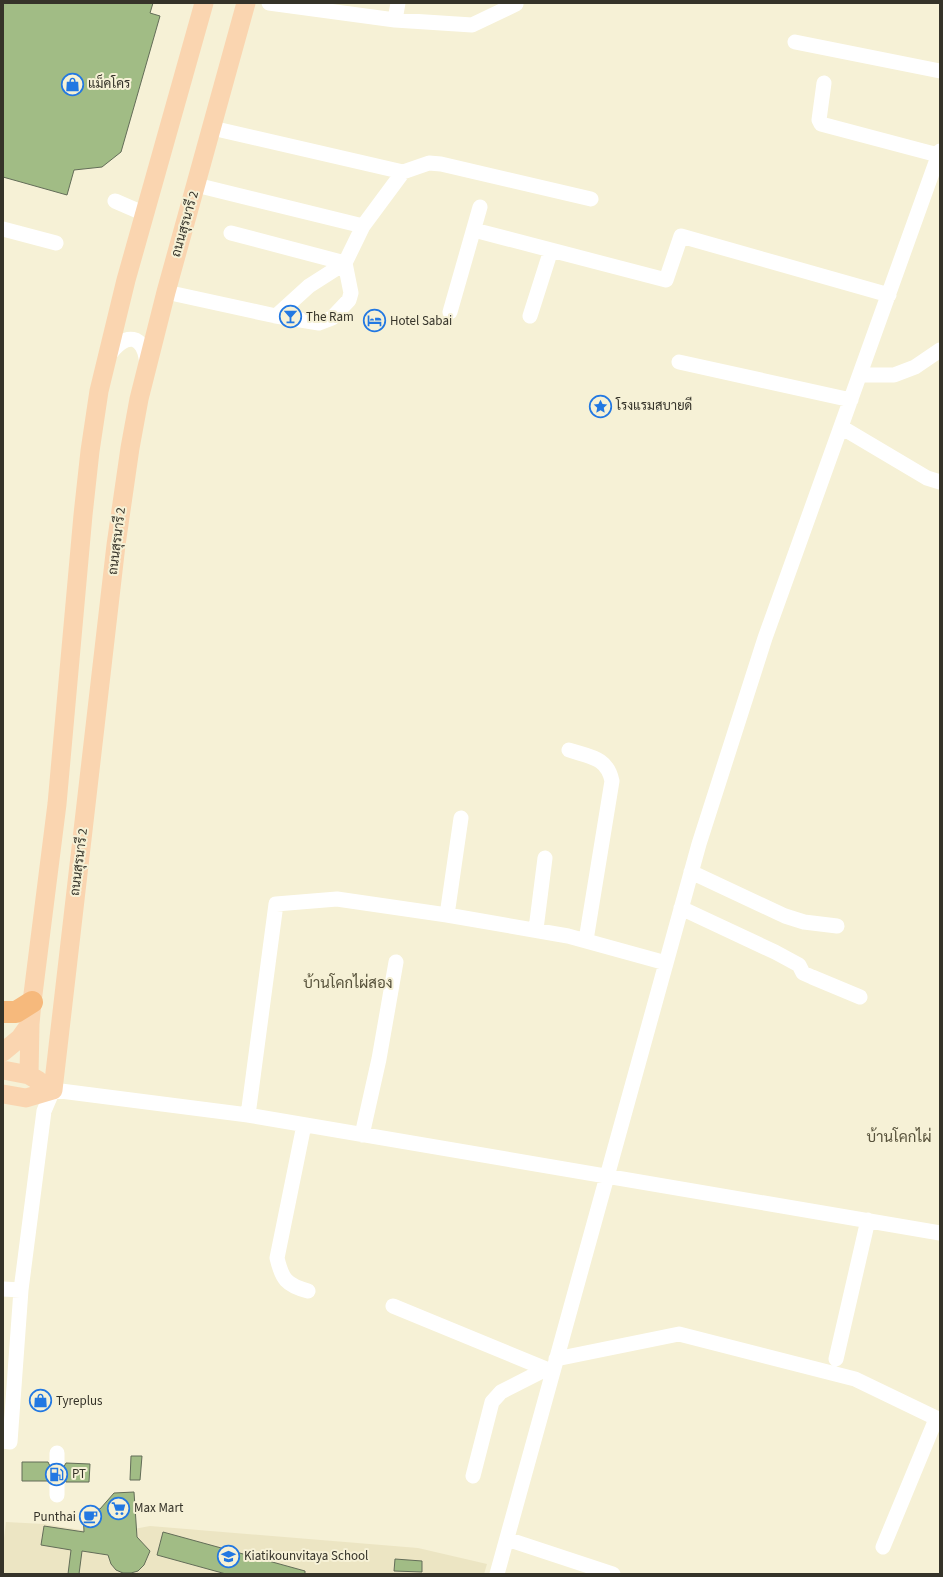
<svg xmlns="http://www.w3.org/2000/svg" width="943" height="1577" font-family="'Source Sans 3',Sarabun,sans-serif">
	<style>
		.built { fill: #ece5c3 }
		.building { fill: #a1bc85; stroke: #636d58 }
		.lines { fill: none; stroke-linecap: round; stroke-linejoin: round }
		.minor-tunnel { stroke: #cfcbb3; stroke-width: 15; stroke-dasharray: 15 8; stroke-linecap: butt }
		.minor { stroke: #fff; stroke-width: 15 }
		.major { stroke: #fad5b0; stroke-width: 19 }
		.highway { stroke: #f6b97c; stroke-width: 22 }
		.labels { text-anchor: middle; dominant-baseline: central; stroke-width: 4; stroke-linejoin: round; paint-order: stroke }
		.poi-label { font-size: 13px; fill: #353329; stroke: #f6f1d6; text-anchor: start }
		.street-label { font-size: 13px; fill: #353329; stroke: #f6f1d6 }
		.quarter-label { font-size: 15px; fill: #57523b; stroke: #f6f1d6 }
	</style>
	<rect width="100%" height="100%" fill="#f6f1d6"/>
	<!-- built -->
	<path class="built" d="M6 1522 44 1524 107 1534 150 1526 418 1548 487 1564 484 1574H3V1546Z"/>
	<!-- building -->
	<path class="building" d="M3 3H153L150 13 160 16 121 152 102 167 74 170 67 195 3 177Z
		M131 1456H142L140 1480H130Z
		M22 1462H48L52 1470 57 1471 62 1470 66 1463 90 1464 89 1482H66L65 1477 57 1473 52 1474 48 1481H22Z
		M134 1492 137 1537 150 1551 144 1565 138 1571 131 1573H123L116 1570 111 1564 108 1555 82 1551 79 1574H68L71 1550 41 1545 44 1526 84 1532 83 1510 100 1509 114 1493Z
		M163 1532 305 1571V1574H226L157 1555Z
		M395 1559 422 1561V1572L394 1571Z"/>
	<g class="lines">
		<!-- minor-tunnel -->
		<path class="minor-tunnel" d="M57 1482V1462"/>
		<!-- minor -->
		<path class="minor" d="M269 3 395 20 472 25 516 4
			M395 20 398 3
			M795 42 940 71
			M824 83 819 120 821 124 938 155
			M212 128 403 172 429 163 441 164 591 199
			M196 185 363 226
			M115 201 145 214
			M3 229 56 243
			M474 230 666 280 681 236 889 295
			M231 233 345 263 351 293 349 300 332 318 319 323 276 316
			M166 292 276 316 309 286 345 263 363 226 403 172
			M450 312 480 207
			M530 316 551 250
			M108 357C125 331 145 333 147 366
			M679 362 851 400
			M860 375H894L915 367 940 350
			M841 427 927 478 940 482
			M569 750C590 757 607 757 612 781L586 940
			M691 872 785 916 804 922 837 926
			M681 908 775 952 799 965 803 973 812 977 860 997
			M447 915 461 818
			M536 929 545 858
			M248 1115 276 904 337 899 447 915 568 936 666 963
			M304 1125 277 1258C282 1279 286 1285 308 1291
			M362 1135 379 1059 396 962
			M3 1289 21 1290
			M393 1306 546 1369 553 1370
			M556 1359 679 1334 855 1379 940 1420
			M836 1359 868 1220
			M3 1441 10 1442 21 1290 44 1111 53 1090 248 1115 940 1233
			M57 1462V1453
			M473 1476 492 1402 501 1392 546 1369
			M57 1495V1482
			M507 1539 613 1574
			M883 1547 936 1419
			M497 1574 699 844 765 638 940 151"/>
		<!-- major -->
		<path class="major" d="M3 1052 20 1038 30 1024
			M3 1070 29 1075 39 1081
			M29 1075 30 1024 32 1002 57 804 83 515 90 451 99 391 126 280 204 3
			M53 1090 116 545 130 448 139 399 166 292 246 3
			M3 1094 26 1098 53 1090"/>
		<!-- highway -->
		<path class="highway" d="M3 1012H16L32 1002"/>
	</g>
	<!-- icons -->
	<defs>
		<symbol id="shop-ring" viewBox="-11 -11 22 22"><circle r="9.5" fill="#f6f1d6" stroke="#2278e2" stroke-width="1.5"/><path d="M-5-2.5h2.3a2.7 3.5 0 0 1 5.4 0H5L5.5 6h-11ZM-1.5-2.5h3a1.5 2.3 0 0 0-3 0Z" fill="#2278e2"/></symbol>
		<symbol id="bar-ring" viewBox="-11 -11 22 22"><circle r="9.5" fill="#f6f1d6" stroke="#2278e2" stroke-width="1.5"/><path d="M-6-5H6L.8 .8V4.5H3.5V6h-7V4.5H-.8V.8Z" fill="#2278e2"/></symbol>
		<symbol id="hotel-ring" viewBox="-11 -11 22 22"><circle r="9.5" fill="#f6f1d6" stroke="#2278e2" stroke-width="1.5"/><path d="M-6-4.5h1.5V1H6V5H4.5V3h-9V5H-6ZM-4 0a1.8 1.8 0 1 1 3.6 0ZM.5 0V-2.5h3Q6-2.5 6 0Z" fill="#2278e2"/></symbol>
		<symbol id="sight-ring" viewBox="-11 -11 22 22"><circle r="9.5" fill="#f6f1d6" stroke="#2278e2" stroke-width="1.5"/><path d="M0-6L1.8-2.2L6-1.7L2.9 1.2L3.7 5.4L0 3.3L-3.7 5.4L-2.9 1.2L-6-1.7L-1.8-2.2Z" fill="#2278e2"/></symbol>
		<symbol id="fuel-ring" viewBox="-11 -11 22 22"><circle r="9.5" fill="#f6f1d6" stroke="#2278e2" stroke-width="1.5"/><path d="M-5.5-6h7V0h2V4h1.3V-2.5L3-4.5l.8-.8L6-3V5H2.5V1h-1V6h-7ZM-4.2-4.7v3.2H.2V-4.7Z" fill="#2278e2"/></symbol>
		<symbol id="supermarket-ring" viewBox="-11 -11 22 22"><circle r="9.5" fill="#f6f1d6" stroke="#2278e2" stroke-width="1.5"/><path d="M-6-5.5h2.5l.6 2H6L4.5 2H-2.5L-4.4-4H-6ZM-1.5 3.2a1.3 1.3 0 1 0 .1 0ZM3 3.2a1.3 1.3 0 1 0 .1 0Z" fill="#2278e2"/></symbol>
		<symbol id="cafe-ring" viewBox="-11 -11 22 22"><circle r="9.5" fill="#f6f1d6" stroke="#2278e2" stroke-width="1.5"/><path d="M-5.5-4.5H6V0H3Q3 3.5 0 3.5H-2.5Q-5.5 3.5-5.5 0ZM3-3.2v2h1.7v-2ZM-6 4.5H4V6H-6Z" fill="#2278e2"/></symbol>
		<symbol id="school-ring" viewBox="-11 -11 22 22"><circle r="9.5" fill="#f6f1d6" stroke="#2278e2" stroke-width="1.5"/><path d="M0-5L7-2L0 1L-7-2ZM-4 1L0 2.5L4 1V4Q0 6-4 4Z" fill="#2278e2"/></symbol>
	</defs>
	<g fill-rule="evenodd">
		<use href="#shop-ring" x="60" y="72" width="25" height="25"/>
		<use href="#bar-ring" x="278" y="304" width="25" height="25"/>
		<use href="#hotel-ring" x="362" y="308" width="25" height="25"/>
		<use href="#sight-ring" x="588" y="394" width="25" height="25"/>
		<use href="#shop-ring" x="28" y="1388" width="25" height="25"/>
		<use href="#fuel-ring" x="44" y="1462" width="25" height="25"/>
		<use href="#supermarket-ring" x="106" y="1496" width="25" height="25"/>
		<use href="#cafe-ring" x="78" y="1504" width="25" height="25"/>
		<use href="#school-ring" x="216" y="1544" width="25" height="25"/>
	</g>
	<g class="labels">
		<!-- poi labels -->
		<g class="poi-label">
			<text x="88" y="84">แม็คโคร</text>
			<text x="306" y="317">The Ram</text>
			<text x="390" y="321">Hotel Sabai</text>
			<text x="616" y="406">โรงแรมสบายดี</text>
			<text x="56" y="1401">Tyreplus</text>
			<text x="72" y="1474">PT</text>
			<text x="134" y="1508">Max Mart</text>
			<text x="76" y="1517" text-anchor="end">Punthai</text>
			<text x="244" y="1556">Kiatikounvitaya School</text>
		</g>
		<!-- street labels -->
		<g class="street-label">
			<text transform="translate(185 224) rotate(-74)">ถนนสุรนารี 2</text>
			<text transform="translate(117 541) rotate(-83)">ถนนสุรนารี 2</text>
			<text transform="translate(79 862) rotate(-83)">ถนนสุรนารี 2</text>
		</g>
		<!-- quarter labels -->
		<g class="quarter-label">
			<text x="348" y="983">บ้านโคกไผ่สอง</text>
			<text x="899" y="1137">บ้านโคกไผ่</text>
		</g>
	</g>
	<!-- border -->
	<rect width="943" height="1577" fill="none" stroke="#353329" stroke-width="8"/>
</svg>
